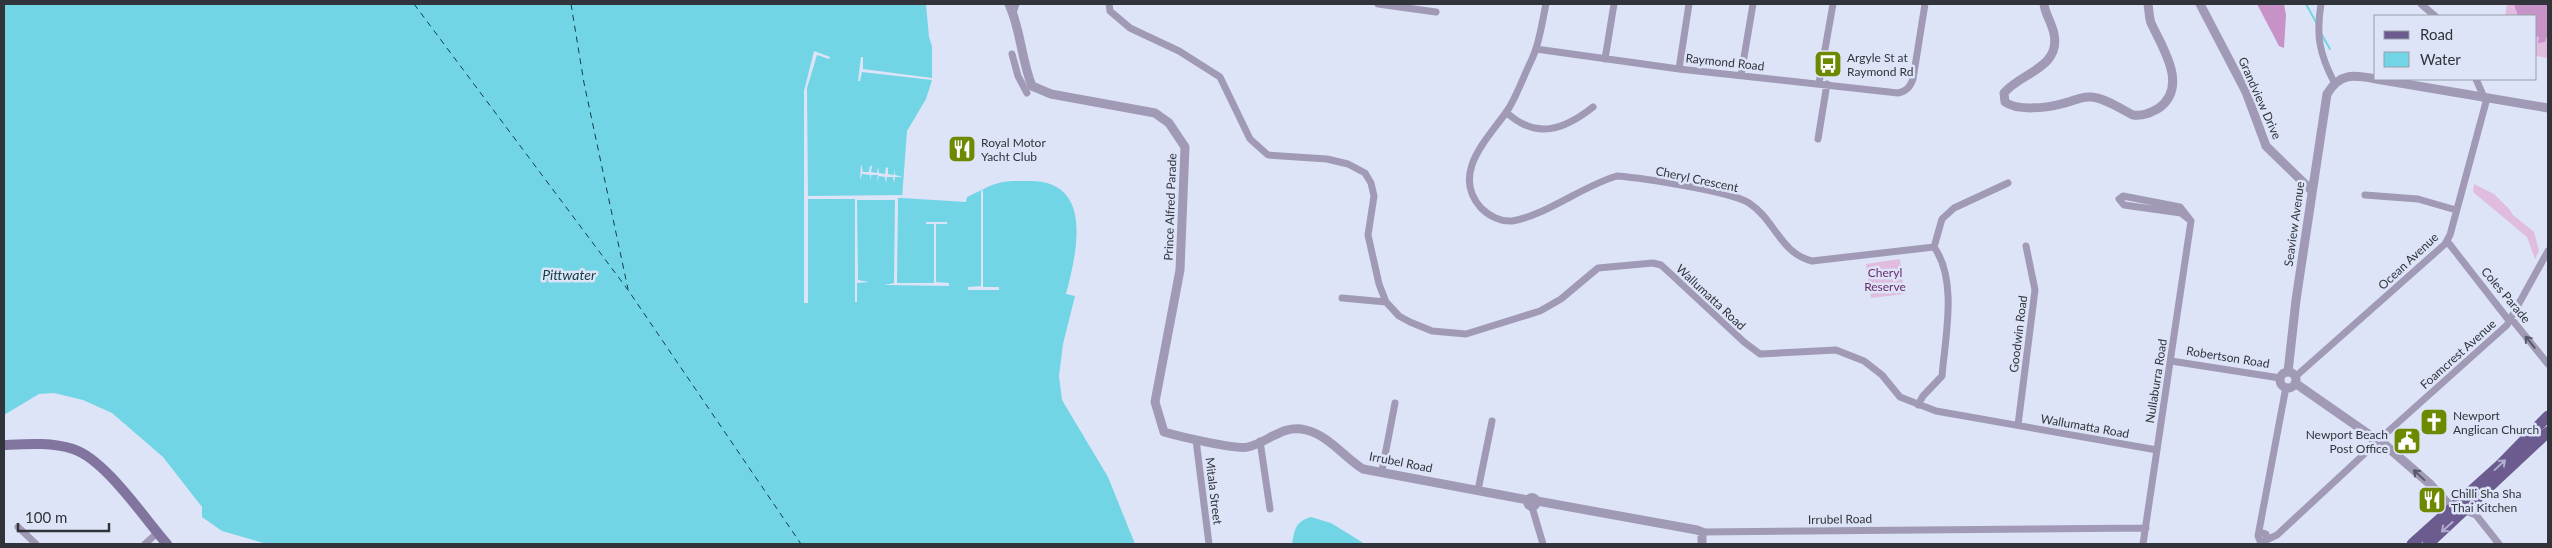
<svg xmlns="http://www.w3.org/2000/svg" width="2552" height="548" font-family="Lato,sans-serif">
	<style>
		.green { fill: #e0bce0 }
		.forest { fill: #c792c8 }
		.water { fill: #71d5e6 }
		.pier { fill: #dde4f7 }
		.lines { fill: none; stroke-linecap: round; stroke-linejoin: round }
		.stream { stroke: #71d5e6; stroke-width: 2 }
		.ferry { stroke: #103f46; stroke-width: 1; stroke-dasharray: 6 5; stroke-linecap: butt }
		.minor { stroke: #a19ab7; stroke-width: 7 }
		.tertiary { stroke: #a19ab7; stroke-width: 9 }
		.secondary { stroke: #8175a0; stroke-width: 10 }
		.primary { stroke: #6b5b8f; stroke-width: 11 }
		.oneway { stroke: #585866 }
		.oneway2 { stroke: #afadcd }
		.labels { text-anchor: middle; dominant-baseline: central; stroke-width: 5; stroke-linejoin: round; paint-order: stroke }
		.poi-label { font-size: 12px; fill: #31343b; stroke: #dde4f7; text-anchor: start }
		.street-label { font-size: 12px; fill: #31343b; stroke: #dde4f7 }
		.park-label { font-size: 12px; fill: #6a2a6c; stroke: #dde4f7 }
		.water-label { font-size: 14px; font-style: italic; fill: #103f46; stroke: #dde4f7 }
	</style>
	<rect width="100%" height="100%" fill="#dde4f7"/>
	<!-- green -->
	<path class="green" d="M2507 4H2548V58L2536 56V16H2505Z
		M2474 184 2494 194 2510 210 2513 215 2534 232 2539 251 2535 259 2527 237 2473 192Z
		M1900 259 1904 294 1871 298 1866 264Z"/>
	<!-- forest -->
	<path class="forest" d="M2257 4H2284L2286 15 2284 48 2279 46Z
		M2514 4H2548V33L2545 42 2538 43 2539 37 2536 36V16H2518Z"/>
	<!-- water -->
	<path class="water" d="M4 4H926L929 37 932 46V80L926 99 907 131 902 198 966 202 967 197C976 193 986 187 995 184 1007 180 1018 181 1030 181 1094 181 1077 252 1066 294L1075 296 1063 344 1059 376 1062 400 1108 477 1135 544H267L222 531 202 517V507L163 457 112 413 83 400 54 393 39 394 4 415Z
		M1311 517 1331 523 1365 544H1292C1295 529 1295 522 1311 517Z"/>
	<!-- pier -->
	<path class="pier" d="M814 51 830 57 829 59 817 55 807 88 808 196 902 195V198H898L897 283H934V224H926V222H947V224H936V282L949 283V286L884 285 894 283 895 200H857L858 280 869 282 857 283V302H855V199H808V303H804V91Z
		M861 57H863V69L932 78V80L862 72 860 81H858Z
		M861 164 863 172H869L870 166H872L871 172 877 173 878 167 879 173 885 174 886 167 888 168V174L894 175 895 169V175L903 177H895L894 183 893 177H887L886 183 885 177 879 176 877 182 878 175H871L870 181V175L862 174 860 180Z
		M983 190V287H999V290H968V287L981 286V191Z"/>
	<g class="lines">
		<!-- stream -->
		<path class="stream" d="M2306 4 2317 24
			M2322 35 2330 49"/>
		<!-- ferry -->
		<path class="ferry" d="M414 4 628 290 801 544
			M571 4 584 83 628 289"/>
		<!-- minor -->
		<path class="minor" d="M1109 4 1110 11 1130 28 1179 51 1220 77 1250 139 1268 155 1327 159 1348 164 1365 173 1371 183 1374 196 1368 235 1379 284 1386 302 1399 316 1410 322 1432 331 1466 334 1540 311 1561 299 1598 268 1653 263 1661 265 1672 275 1744 342 1760 354 1836 350 1864 361 1882 375 1900 397 1936 411 2157 450
			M1378 4 1436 12
			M1546 4C1542 22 1540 42 1532 59 1524 75 1518 93 1509 108 1491 136 1449 172 1481 208 1489 216 1501 222 1512 221 1547 215 1582 186 1617 176 1642 178 1730 191 1749 203 1775 220 1780 253 1812 261L1934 247C1958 280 1945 338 1942 376L1923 396 1918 405
			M2321 4C2316 35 2319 53 2334 82
			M2421 4 2435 16
			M1013 13 1016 4
			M1536 49 1679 69 1898 93C1907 91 1910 87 1913 79L1925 4
			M1012 54 1018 76 1027 93
			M1605 59 1614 4
			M1679 69 1689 4
			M1741 75 1753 4
			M1819 83 1833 4
			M1506 112C1536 140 1564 130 1593 107
			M1818 139 1827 84
			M2365 195 2418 199 2456 210
			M2447 241 2507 318 2514 322 2548 364
			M1934 247 1942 219 1954 208 2008 183
			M1342 298 1386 302
			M2171 361 2280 378
			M2295 377 2445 244 2450 235 2486 102 2476 79
			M2018 425 2035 290 2026 246
			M2383 436 2507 325 2548 251
			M1196 440 1209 544
			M1260 441 1270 509
			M1382 471 1395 403
			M1478 490 1492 421
			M1532 507 1543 544
			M2465 511 2476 515 2499 544
			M18 527 36 544
			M1702 532 2146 528
			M2260 532 2266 534V541H2260L2258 536 2286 387
			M2266 540 2277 535 2375 444
			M145 544 157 533
			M2143 544 2191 221 2180 207 2123 196 2119 199 2124 205 2181 213 2191 221"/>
		<!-- tertiary -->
		<path class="tertiary" d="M1009 4C1021 30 1021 59 1032 86L1051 94 1155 113 1169 123 1185 147 1180 270 1155 402 1164 432C1178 436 1236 450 1248 447 1269 442 1282 424 1306 430 1328 435 1344 457 1363 469L1528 500
			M2044 4C2045 14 2052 23 2054 34 2061 68 2020 73 2004 93L2005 102C2017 111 2046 108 2061 104 2072 102 2080 96 2091 97 2105 98 2121 109 2133 115 2144 116 2150 113 2159 108 2189 86 2162 47 2151 23 2149 17 2149 10 2148 4
			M2200 4 2246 92 2266 146 2312 191
			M2376 79 2548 108
			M2288 372 2296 300 2327 94C2340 72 2354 75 2376 79
			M2280 380a8 8 0 1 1 16 0a8 8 0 1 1-16 0Z
			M2295 383 2374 438
			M2373.5 441a5.5 5.5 0 1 1 11 0a5.5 5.5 0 1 1-11 0Z
			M2384 444 2430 484 2452 508
			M1527.5 502a4.5 4.5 0 1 1 9 0a4.5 4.5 0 1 1-9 0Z
			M1537 501 1697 530 1702 532V544"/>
		<!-- secondary -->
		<path class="secondary" d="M4 445C26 444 51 442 73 449 105 459 144 518 167 544"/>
		<!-- primary -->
		<path class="primary" d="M2412 544 2500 465 2548 416
			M2428 544 2548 432"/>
	</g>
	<!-- one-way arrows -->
	<defs><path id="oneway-shaft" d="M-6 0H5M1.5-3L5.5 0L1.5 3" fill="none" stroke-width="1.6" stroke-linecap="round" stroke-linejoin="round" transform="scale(1.25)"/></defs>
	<g class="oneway">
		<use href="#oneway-shaft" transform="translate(2530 342) rotate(-129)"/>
		<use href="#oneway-shaft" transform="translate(2419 475) rotate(-137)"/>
	</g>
	<g class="oneway2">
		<use href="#oneway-shaft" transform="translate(2500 465) rotate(-43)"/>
		<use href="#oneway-shaft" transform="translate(2447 527) rotate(138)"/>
	</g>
	<!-- icons -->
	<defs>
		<symbol id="bus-square" viewBox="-11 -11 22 22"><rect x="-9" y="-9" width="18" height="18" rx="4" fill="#6c8900" stroke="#dde4f7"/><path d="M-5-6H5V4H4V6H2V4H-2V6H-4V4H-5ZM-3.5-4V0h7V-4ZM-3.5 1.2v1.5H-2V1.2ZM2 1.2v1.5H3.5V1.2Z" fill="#fff"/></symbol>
		<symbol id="restaurant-square" viewBox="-11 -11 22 22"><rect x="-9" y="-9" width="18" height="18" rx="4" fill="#6c8900" stroke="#dde4f7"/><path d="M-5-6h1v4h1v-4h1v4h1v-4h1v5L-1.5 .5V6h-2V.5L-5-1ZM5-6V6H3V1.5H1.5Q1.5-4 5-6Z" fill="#fff"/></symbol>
		<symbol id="church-square" viewBox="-11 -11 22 22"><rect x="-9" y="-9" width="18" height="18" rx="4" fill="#6c8900" stroke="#dde4f7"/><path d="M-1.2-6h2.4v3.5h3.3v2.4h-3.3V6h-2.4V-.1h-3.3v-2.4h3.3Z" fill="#fff"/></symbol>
		<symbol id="civic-square" viewBox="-11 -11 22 22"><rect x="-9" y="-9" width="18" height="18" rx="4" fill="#6c8900" stroke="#dde4f7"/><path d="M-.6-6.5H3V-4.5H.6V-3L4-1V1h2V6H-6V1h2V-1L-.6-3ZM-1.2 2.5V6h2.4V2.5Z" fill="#fff"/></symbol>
	</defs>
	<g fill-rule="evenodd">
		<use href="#bus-square" x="1812" y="48" width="32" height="32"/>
		<use href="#restaurant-square" x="946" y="133" width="32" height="32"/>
		<use href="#church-square" x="2418" y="406" width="32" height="32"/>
		<use href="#civic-square" x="2391" y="425" width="32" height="32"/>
		<use href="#restaurant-square" x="2416" y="484" width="32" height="32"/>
	</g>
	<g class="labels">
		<!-- poi labels -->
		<g class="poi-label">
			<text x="1847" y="57">Argyle St at<tspan x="1847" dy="14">Raymond Rd</tspan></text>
			<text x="981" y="142">Royal Motor<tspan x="981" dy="14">Yacht Club</tspan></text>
			<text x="2453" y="415">Newport<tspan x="2453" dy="14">Anglican Church</tspan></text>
			<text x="2388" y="434" text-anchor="end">Newport Beach<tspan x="2388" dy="14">Post Office</tspan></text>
			<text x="2451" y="493">Chilli Sha Sha<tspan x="2451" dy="14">Thai Kitchen</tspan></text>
		</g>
		<!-- street labels -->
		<g class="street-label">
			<text transform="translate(1725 62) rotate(6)">Raymond Road</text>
			<text transform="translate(2260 98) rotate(66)">Grandview Drive</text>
			<text transform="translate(1697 179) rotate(12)">Cheryl Crescent</text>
			<text transform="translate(1170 207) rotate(-88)">Prince Alfred Parade</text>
			<text transform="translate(2294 224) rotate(-82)">Seaview Avenue</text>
			<text transform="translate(2408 261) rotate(-43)">Ocean Avenue</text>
			<text transform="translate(2506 295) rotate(50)">Coles Parade</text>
			<text transform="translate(1711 297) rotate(43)">Wallumatta Road</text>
			<text transform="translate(2018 334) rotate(-83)">Goodwin Road</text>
			<text transform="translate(2458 354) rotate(-42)">Foamcrest Avenue</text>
			<text transform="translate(2228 357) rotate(9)">Robertson Road</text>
			<text transform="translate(2156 381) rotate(-81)">Nullaburra Road</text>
			<text transform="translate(2085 426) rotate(10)">Wallumatta Road</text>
			<text transform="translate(1401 462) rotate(11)">Irrubel Road</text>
			<text transform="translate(1214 491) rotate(83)">Mitala Street</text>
			<text transform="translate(1840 519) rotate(-1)">Irrubel Road</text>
		</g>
		<!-- park labels -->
		<g class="park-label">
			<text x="1885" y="272">Cheryl<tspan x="1885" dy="14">Reserve</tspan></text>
		</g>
		<!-- water labels -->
		<g class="water-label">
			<text x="569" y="274">Pittwater</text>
		</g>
	</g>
	<!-- border -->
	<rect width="2552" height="548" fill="none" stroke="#31343b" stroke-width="10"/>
	<!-- legend -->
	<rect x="2374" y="15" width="162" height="65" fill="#dde4f7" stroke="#989eac"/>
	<rect x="2384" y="31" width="25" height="8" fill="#6b5b8f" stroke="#989eac"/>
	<text x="2420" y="40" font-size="15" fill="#31343b">Road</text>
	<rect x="2384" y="52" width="25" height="15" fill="#71d5e6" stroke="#989eac"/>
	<text x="2420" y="65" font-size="15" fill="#31343b">Water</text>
	<!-- scale -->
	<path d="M18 523v8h91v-8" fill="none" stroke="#31343b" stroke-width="2.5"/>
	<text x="25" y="523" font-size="15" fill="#31343b" stroke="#dde4f7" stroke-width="4" paint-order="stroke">100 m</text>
</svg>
